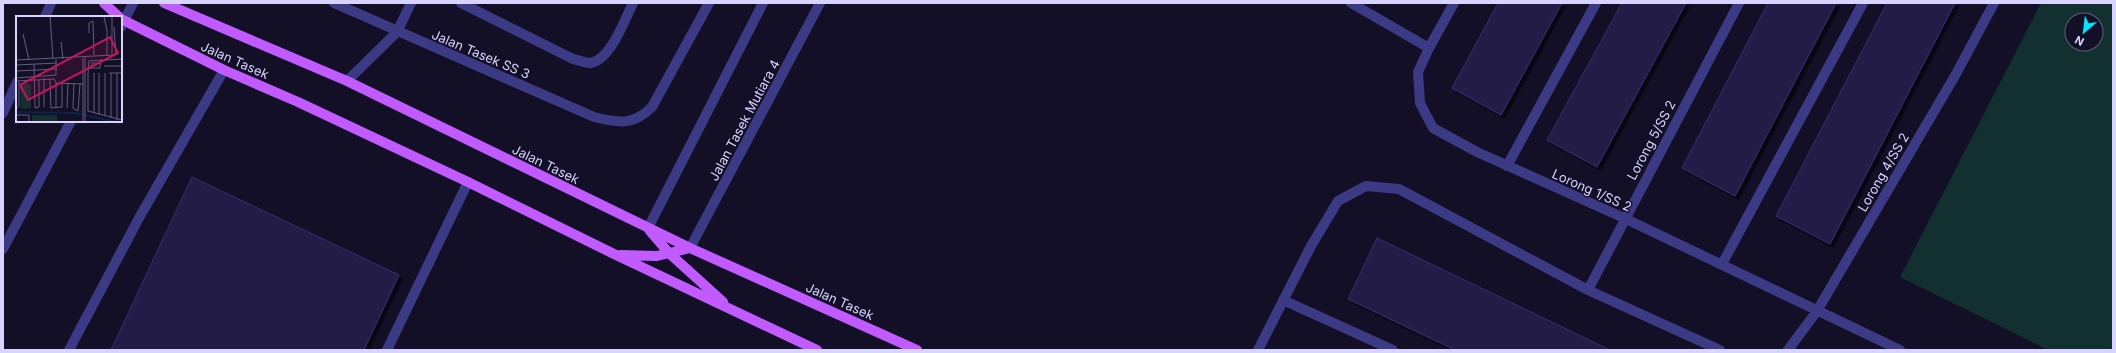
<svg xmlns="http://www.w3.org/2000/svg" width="2116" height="353" font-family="Inter,sans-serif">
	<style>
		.green { fill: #12302f; fill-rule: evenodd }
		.building { fill: #241b47; stroke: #3b2d73; filter: url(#shadow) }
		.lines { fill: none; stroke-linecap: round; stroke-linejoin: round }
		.minor { stroke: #3d3a85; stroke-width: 10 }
		.major { stroke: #c25bff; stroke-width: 10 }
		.labels { text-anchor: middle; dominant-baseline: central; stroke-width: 3; stroke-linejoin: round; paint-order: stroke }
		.street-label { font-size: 13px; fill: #d9d4ff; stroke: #130f26 }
		.inset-river { fill: none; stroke: #0c2248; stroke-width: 2 }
		.inset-road { fill: none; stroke: #625e7d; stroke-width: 1 }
		.view { fill: #c2185b; fill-opacity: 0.15; stroke: #c2185b; stroke-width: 2 }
		.inset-edge { fill: none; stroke: #d9d4ff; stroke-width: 2 }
	</style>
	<defs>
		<filter id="shadow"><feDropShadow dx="3.5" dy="3.5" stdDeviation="0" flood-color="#0009"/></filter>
	</defs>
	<rect width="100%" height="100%" fill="#130f26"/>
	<!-- green -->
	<path class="green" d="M2041 3H2113V346L2111 350H2048L1900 277ZM2072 20H2096V44H2072Z"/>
	<!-- building -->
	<path class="building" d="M1498 3H1562L1501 115 1452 88Z
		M1622 3H1686L1597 167 1547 140Z
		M1768 3H1836L1735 196 1682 168Z
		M1887 3H1955L1830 244 1776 216Z
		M192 177 399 275 364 350H111Z
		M1377 238 1610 350H1455L1348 299Z"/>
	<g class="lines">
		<!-- minor -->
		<path class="minor" d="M334 3 594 117C618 123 633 126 652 107L709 3
			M461 3 573 59C578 60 586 63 591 63 611 59 625 19 633 3
			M1351 3 1429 48 1418 72 1420 103 1433 128 1477 152 1624 218 1900 350
			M45 17 51 3
			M121 27 133 3
			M1429 48 1454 3
			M347 81 397 32 411 3
			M3 113 17 82
			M1507 166 1596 3
			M648 228 763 3
			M690 248 820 3
			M3 249 71 121
			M1722 264 1863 3
			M1588 290 1739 3
			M1283 300 1393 350
			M69 350 139 218 224 70
			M387 350 468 182
			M1258 350 1311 246 1338 201 1366 186 1399 189 1588 290 1720 350
			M1788 350 1817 311 1956 74 1994 3"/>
		<!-- major -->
		<path class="major" d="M104 3 119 17
			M164 3 347 81 690 248 917 350
			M121 19 224 70 298 102 468 182 614 254 817 350
			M650 231 669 253 723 302
			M621 255 657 256 690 248"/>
	</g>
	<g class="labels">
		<!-- street labels -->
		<g class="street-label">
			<text transform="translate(481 54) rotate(23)">Jalan Tasek SS 3</text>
			<text transform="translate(235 60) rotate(24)">Jalan Tasek</text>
			<text transform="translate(744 120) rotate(-62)">Jalan Tasek Mutiara 4</text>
			<text transform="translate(1651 140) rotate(-62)">Lorong 5/SS 2</text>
			<text transform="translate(546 164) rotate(26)">Jalan Tasek</text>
			<text transform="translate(1883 172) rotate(-60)">Lorong 4/SS 2</text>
			<text transform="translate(1592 190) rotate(24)">Lorong 1/SS 2</text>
			<text transform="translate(840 301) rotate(24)">Jalan Tasek</text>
		</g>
	</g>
	<!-- overview -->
	<g transform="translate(16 16)">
		<rect width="106" height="106" fill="#130f26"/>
		<path d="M4 68H15V92L5 93ZM16 99H41L42 106H16Z" fill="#12302f"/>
		<path class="inset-river" d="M0 96 59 97 100 106"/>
		<path class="inset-road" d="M34 0 37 43M96 0V38M88 1 91 14V39M98 11 100 39M73 17V7L77 5 78 39M7 18 13 44M45 26 47 43M106 43 73 45 72 58V95L106 104M0 44 98 39M18 48 19 92 23 91V64M0 49 41 47M88 50H106M72 52H84L85 43M75 52 76 47H85M0 55 41 53M78 57V97M83 57V99M89 57V100M93 57H106M101 57V104M0 62 40 59V43M34 64 35 92 46 91V67M0 65 38 63 40 67 67 68M58 67 57 92 62 95 64 68M28 91V62M40 92V67M51 92 52 67M0 93 3 90V65M0 99H13V106M95 102V57M67 106V42M69 106V41"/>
		<path class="view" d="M94 21 102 37 12 84 4 69Z"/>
		<rect width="106" height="106" class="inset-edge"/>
	</g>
	<!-- border -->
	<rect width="2116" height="353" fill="none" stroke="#d9d4ff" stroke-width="8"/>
	<!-- north arrow -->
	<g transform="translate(2084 32) rotate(208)"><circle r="19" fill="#130f26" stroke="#625e7d"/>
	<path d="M0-3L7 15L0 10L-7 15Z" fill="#00e5ff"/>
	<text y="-6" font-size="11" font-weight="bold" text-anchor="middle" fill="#d9d4ff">N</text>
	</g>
</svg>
